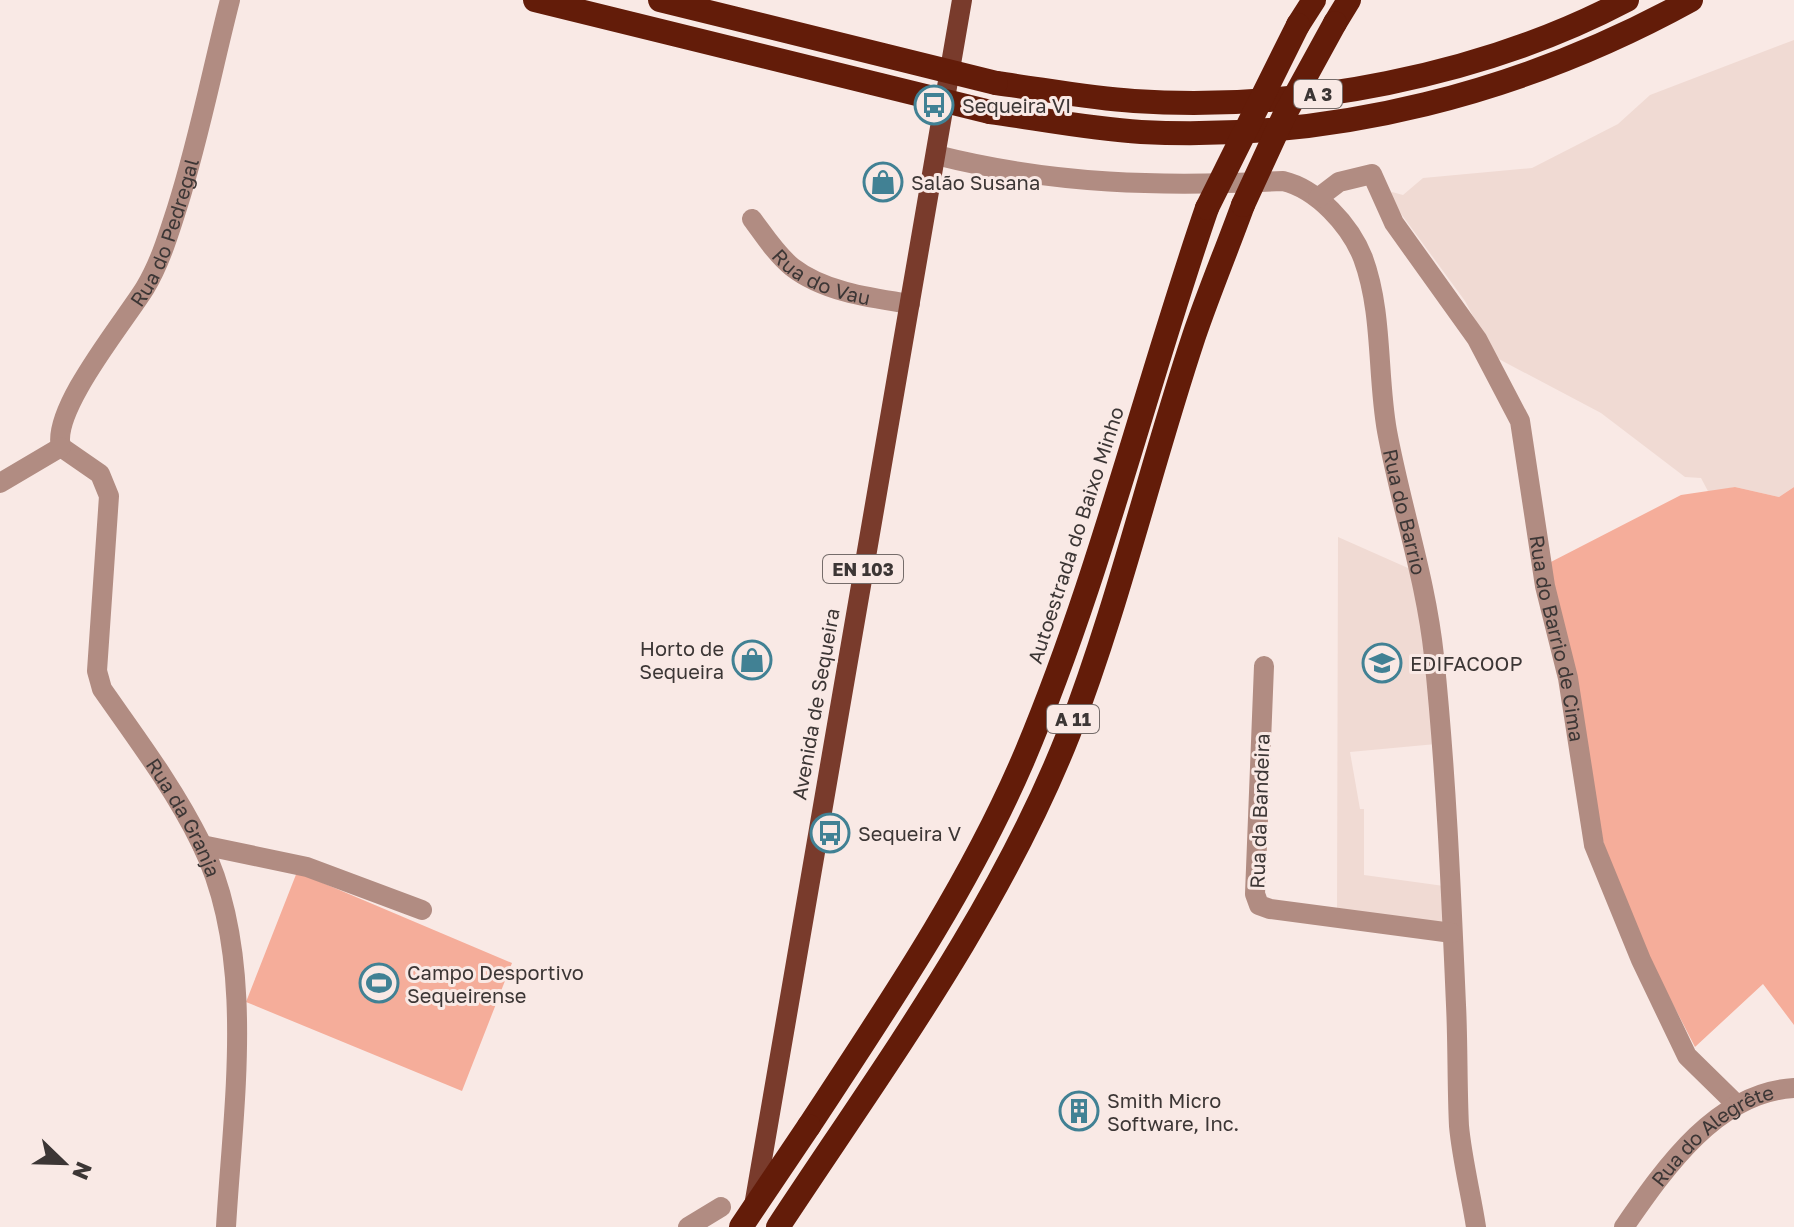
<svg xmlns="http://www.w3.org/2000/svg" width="1794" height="1227" font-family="'Golos Text',sans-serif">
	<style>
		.built { fill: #f0dad3 }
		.green { fill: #f5ad9a }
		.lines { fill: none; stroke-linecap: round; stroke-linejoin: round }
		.minor { stroke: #b18c82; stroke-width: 20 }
		.major { stroke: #793b2c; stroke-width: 20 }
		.highway { stroke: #631c09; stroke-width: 24 }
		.highway-bridge { stroke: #631c09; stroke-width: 24 }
		.labels { text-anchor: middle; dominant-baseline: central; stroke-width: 6; stroke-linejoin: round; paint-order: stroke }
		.shield { fill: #f9e9e5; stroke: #756c6a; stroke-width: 2 }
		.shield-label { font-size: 18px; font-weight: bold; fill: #3c3635 }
		.poi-label { font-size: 20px; fill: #3c3635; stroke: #f9e9e5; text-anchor: start }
		.street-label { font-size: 20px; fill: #3c3635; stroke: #f9e9e5 }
	</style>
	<rect width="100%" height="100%" fill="#f9e9e5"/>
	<!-- built -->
	<path class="built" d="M1794 40V487L1779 497 1735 487 1709 493 1701 478 1685 477 1601 413 1495 357 1465 301 1388 196 1392 192 1403 195 1423 178 1532 168 1618 124 1650 95Z
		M1338 537 1417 572 1436 744 1350 752 1360 809H1364V875L1444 886 1443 930 1337 915Z"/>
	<!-- green -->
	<path class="green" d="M1735 487 1779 497 1794 487V1025L1763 984 1695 1047 1647 954 1605 850 1545 565 1681 495Z
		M297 872 512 963 462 1091 246 1002Z"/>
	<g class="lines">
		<!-- minor -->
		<g class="minor">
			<path id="s1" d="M936 155C1055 185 1162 187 1283 181 1317 189 1350 225 1363 258 1383 312 1377 375 1387 431 1401 507 1426 579 1434 656 1446 771 1451 889 1456 1005 1458 1045 1457 1086 1459 1126 1462 1159 1471 1194 1476 1227"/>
			<path id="s2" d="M1318 198 1339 182 1372 174 1394 223 1477 339 1520 421 1545 586 1568 678 1594 845 1641 960 1687 1056 1736 1104"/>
			<path id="s3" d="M752 219C764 235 776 254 792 267 824 292 871 298 910 304"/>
			<path id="s4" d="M61 447 100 474 109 496 97 671 102 689C137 739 174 788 201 843 257 956 233 1105 226 1227"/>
			<path id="s5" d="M61 447C51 410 124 322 145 288 160 263 168 236 177 208 199 139 212 70 230 0"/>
			<path d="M0 483 61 447"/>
			<path d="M1264 666 1255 894 1259 905 1270 909 1452 933"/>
			<path d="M202 845 307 867 422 910"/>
			<path d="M688 1227 721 1207"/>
			<path id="s6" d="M1624 1227C1665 1168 1717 1092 1794 1088"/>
		</g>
		<!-- major -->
		<path class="major" d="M754 1206 962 0"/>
		<!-- highway -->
		<path class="highway" d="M1335 23 1349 0
			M1298 25 1314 0
			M996 83C1042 89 1088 98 1134 101 1296 112 1483 76 1627 0
			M990 112C1040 119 1091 129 1141 132 1333 142 1524 92 1691 0
			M809 1126C887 1007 967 890 1023 760 1099 581 1144 391 1207 208
			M778 1227C882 1069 999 911 1069 733 1119 603 1150 468 1194 336 1209 292 1227 249 1243 205"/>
		<!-- highway-bridge -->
		<path class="highway-bridge" d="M535 0 990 112
			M660 0 996 83
			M1243 205 1284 116 1335 23
			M1207 208 1298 25
			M741 1227 809 1126"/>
	</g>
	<!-- icons -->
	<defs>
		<symbol id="bus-ring" viewBox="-11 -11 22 22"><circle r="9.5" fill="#f9e9e5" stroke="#418194" stroke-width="1.5"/><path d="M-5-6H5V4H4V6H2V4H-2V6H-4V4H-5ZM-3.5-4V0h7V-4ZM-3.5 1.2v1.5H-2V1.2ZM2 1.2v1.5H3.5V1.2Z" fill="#418194"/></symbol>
		<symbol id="shop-ring" viewBox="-11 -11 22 22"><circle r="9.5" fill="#f9e9e5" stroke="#418194" stroke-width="1.5"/><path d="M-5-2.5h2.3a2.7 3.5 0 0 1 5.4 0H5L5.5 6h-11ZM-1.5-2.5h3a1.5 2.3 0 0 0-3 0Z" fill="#418194"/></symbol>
		<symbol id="school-ring" viewBox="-11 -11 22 22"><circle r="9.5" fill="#f9e9e5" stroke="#418194" stroke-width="1.5"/><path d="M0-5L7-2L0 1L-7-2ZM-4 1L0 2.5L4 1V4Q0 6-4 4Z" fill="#418194"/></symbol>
		<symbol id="stadium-ring" viewBox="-11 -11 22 22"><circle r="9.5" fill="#f9e9e5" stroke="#418194" stroke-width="1.5"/><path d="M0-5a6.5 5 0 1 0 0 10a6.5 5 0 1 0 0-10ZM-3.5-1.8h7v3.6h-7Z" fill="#418194"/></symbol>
		<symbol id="building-ring" viewBox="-11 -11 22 22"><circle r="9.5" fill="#f9e9e5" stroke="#418194" stroke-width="1.5"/><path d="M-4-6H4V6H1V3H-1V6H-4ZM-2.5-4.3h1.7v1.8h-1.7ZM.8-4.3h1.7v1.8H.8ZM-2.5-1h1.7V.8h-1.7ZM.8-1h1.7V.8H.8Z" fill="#418194"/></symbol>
	</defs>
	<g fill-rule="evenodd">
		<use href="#bus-ring" x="912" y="83" width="44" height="44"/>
		<use href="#shop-ring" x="861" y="160" width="44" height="44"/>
		<use href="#shop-ring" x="730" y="638" width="44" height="44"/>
		<use href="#school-ring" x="1360" y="641" width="44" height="44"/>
		<use href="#bus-ring" x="808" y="811" width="44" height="44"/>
		<use href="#stadium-ring" x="357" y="961" width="44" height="44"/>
		<use href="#building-ring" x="1057" y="1089" width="44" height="44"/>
	</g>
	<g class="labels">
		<!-- shield labels -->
		<g class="shield">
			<rect x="1294" y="80" width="48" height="28" rx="6"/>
			<rect x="823" y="555" width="80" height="28" rx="6"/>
			<rect x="1047" y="705" width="52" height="28" rx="6"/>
		</g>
		<g class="shield-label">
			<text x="1318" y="94">A 3</text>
			<text x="863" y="569">EN 103</text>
			<text x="1073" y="719">A 11</text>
		</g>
		<!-- poi labels -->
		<g class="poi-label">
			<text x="962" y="105">Sequeira VI</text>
			<text x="911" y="182">Salão Susana</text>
			<text x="724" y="648" text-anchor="end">Horto de<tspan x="724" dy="23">Sequeira</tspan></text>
			<text x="1410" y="663">EDIFACOOP</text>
			<text x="858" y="833">Sequeira V</text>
			<text x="407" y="972">Campo Desportivo<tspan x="407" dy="23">Sequeirense</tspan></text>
			<text x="1107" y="1100">Smith Micro<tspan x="1107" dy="23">Software, Inc.</tspan></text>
		</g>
		<!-- street labels -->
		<g class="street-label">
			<text stroke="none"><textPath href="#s5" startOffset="242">Rua do Pedregal</textPath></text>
			<text stroke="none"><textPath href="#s3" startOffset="94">Rua do Vau</textPath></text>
			<text stroke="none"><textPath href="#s1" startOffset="722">Rua do Barrio</textPath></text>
			<text transform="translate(1075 535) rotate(-72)">Autoestrada do Baixo Minho</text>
			<text stroke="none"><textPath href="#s2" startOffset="570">Rua do Barrio de Cima</textPath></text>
			<text transform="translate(815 704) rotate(-80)">Avenida de Sequeira</text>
			<text transform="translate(1259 811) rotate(-88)">Rua da Bandeira</text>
			<text stroke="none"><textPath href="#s4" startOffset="418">Rua da Granja</textPath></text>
			<text stroke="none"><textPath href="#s6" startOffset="130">Rua do Alegrête</textPath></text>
		</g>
	</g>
	<!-- north arrow -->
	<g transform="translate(64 1163) rotate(113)" stroke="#f9e9e5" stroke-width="6" paint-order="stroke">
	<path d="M0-6L14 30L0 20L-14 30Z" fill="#3c3635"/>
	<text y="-12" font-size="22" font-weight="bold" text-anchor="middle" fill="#3c3635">N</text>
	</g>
</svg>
